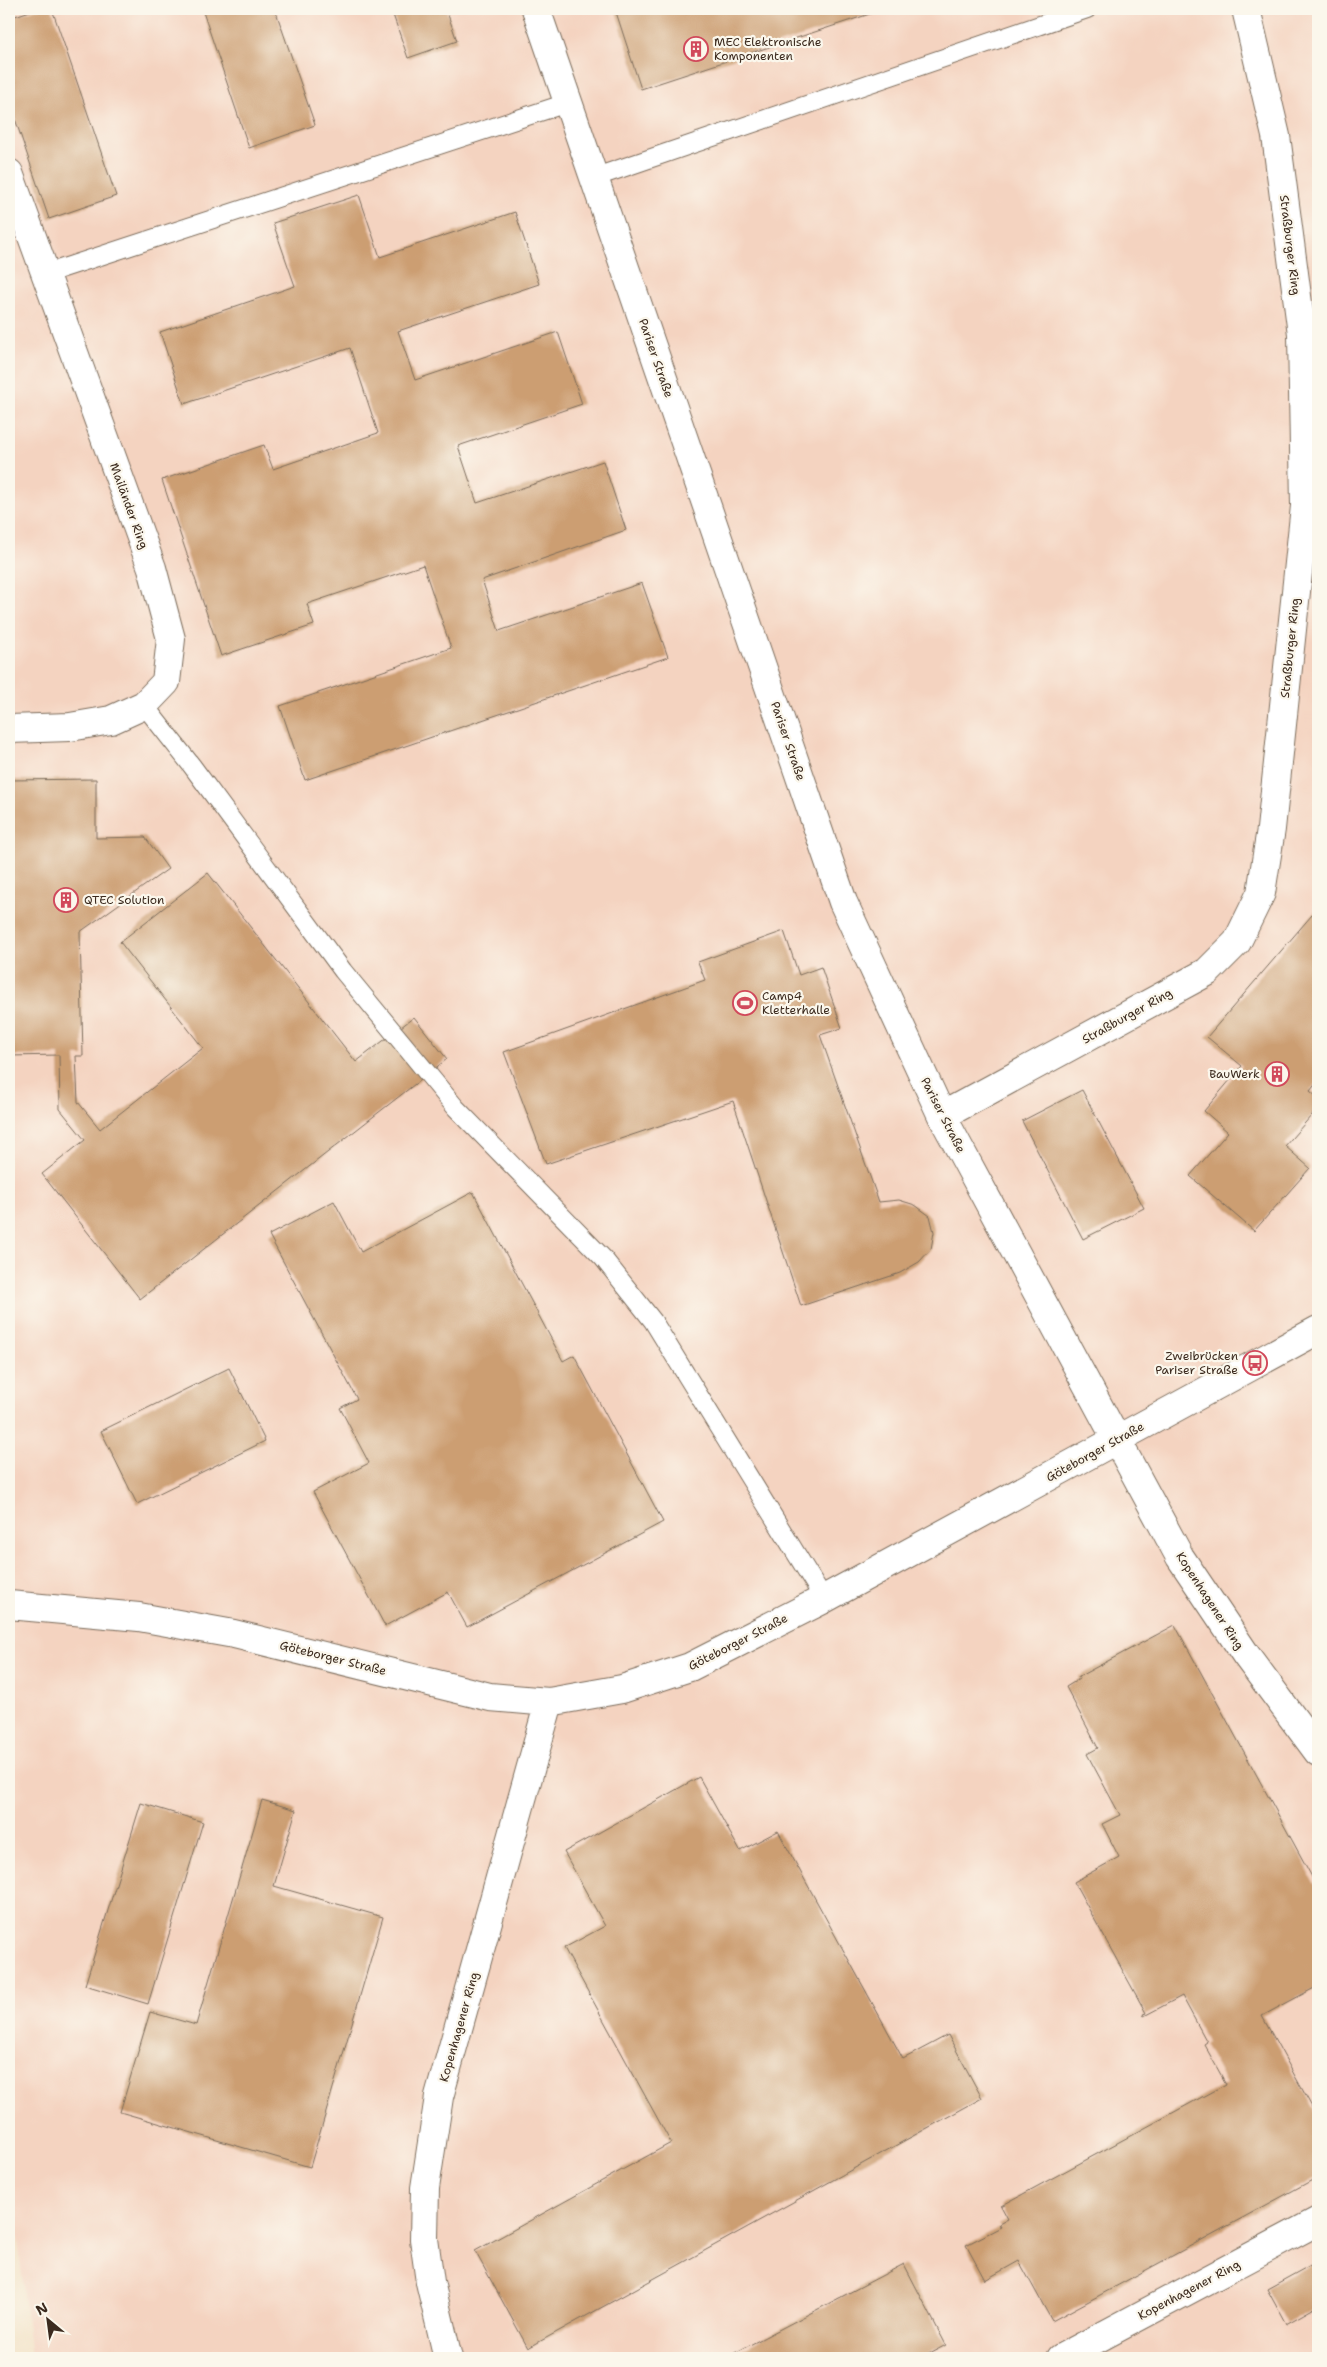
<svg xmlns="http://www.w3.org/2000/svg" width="1327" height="2367" font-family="'Shantell Sans',sans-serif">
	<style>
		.built { fill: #f4d3c0 }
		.building { fill: #cc9e72 }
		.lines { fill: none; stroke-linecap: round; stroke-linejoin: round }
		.service-casing { stroke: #7b6b5a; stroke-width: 20 }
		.minor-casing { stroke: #7b6b5a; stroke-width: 30 }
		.service { stroke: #fff; stroke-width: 18 }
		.minor { stroke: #fff; stroke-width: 28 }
		.labels { text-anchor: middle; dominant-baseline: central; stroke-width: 4.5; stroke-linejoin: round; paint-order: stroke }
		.poi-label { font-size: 12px; fill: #3b2a1e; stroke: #fbf7ec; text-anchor: start }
		.street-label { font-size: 12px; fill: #3b2a1e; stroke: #fbf7ec }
	</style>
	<rect width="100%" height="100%" fill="#fbf7ec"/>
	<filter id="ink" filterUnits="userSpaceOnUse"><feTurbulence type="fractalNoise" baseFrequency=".02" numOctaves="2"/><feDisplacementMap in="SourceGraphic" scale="10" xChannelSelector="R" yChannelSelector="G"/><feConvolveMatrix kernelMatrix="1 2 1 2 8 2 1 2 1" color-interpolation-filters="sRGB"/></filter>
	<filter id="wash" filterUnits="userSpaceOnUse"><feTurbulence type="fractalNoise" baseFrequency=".0096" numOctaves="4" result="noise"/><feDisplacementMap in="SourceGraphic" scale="20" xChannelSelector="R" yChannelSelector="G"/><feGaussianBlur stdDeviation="1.12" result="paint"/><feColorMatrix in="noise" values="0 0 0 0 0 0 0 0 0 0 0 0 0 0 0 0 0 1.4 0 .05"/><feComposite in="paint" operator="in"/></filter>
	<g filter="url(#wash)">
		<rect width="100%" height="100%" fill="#f3e3c8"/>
		<!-- built -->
		<path class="built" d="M9 9H1318V2358H31L9 2156Z"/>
		<g id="blocks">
			<!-- building -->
			<path class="building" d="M36 9H52L116 196 49 219 9 101V18Z
				M202 9H275L315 125 249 148Z
				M391 9H446L457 41 408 58Z
				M615 9H885L641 89Z
				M359 195 380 257 515 212 539 284 398 331 415 380 558 332 582 404 458 446 477 503 603 461 626 530 482 580 499 631 642 583 668 657 305 780 280 706 451 648 423 565 307 604 314 625 221 656 162 480 264 445 273 469 378 433 350 348 184 404 160 332 295 286 273 223Z
				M96 779V838L145 837 168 869 80 932 83 1056H76L78 1102 100 1129 203 1048 120 942 208 873 356 1062 414 1017 447 1059 140 1299 42 1174 85 1140 60 1109 59 1055 9 1056V780Z
				M1318 908V1081L1310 1091 1318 1098V1108L1285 1146 1310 1168 1254 1231 1190 1176 1228 1132 1204 1111 1242 1066 1207 1037Z
				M784 931 799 975 821 967 842 1028 820 1035 879 1202 899 1200 915 1205 930 1216 934 1232 931 1249 919 1262 900 1273 801 1306 733 1101 546 1164 504 1052 705 980 698 962Z
				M1082 1090 1144 1208 1083 1239 1022 1121Z
				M473 1192 563 1361 574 1355 663 1522 467 1627 448 1592 385 1626 313 1492 369 1463 340 1408 357 1399 269 1235 334 1201 361 1252Z
				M229 1368 265 1441 137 1504 101 1431Z
				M1175 1625 1318 1888V1986L1262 2016 1318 2118V2177L1052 2321 1019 2261 985 2280 966 2245 1001 2227 999 2224 1008 2219 1001 2206 1226 2084 1204 2044 1207 2042 1182 1996 1144 2016 1143 2014 1146 2013 1074 1882 1119 1857 1102 1824 1120 1815 1087 1754 1098 1748 1066 1687 1079 1679 1078 1677Z
				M699 1777 740 1851 778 1831 903 2059 948 2035 982 2098 528 2348 475 2251 671 2143 564 1948 605 1926 564 1852Z
				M262 1800 296 1810 274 1886 383 1917 310 2167 120 2112 150 2012 196 2025Z
				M141 1803 203 1822 148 2004 85 1985Z
				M1318 2261V2306L1286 2324 1267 2289Z
				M904 2264 946 2345 921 2358H725Z"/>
		</g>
	</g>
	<g filter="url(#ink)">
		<use href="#blocks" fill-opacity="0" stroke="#7b6b5a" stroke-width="1"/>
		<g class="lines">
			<defs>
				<path id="service" d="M593 178 1087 9
					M45 274 567 103
					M144 705 192 766 343 971 456 1108 603 1258 653 1321 824 1599"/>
				<path id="minor" d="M536 9 843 902 942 1116 1180 1557 1246 1655 1318 1752
					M9 173 152 568 171 639 166 682 144 705 111 720 70 727 9 729
					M942 1116 1207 972 1237 942 1261 893 1271 829 1305 506 1302 334 1276 136 1246 9
					M9 1605 139 1617 234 1634 490 1697 549 1702 622 1689 690 1667 824 1599 1318 1330
					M448 2358 430 2282 424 2239 425 2188 439 2097 549 1702
					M1061 2358 1318 2221"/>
			</defs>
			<!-- service casing -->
			<use href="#service" class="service-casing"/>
			<!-- minor casing -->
			<use href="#minor" class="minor-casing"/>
			<!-- service -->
			<use href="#service" class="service"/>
			<!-- minor -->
			<use href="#minor" class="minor"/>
		</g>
	</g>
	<!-- icons -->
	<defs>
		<symbol id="building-ring" viewBox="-11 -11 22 22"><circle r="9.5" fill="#fbf7ec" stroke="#d1495b" stroke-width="1.5"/><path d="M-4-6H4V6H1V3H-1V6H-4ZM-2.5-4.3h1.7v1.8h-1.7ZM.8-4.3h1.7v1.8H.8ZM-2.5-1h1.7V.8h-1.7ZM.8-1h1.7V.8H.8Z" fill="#d1495b"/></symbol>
		<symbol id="stadium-ring" viewBox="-11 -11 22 22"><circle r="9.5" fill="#fbf7ec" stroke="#d1495b" stroke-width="1.5"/><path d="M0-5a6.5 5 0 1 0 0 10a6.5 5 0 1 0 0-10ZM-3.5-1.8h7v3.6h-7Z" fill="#d1495b"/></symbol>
		<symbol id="bus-ring" viewBox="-11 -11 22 22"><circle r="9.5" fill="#fbf7ec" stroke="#d1495b" stroke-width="1.5"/><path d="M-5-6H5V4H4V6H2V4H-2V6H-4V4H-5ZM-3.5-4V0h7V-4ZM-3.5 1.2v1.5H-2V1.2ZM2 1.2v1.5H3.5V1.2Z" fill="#d1495b"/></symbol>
	</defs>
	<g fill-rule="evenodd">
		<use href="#building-ring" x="682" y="35" width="28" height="28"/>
		<use href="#building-ring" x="52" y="886" width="28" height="28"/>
		<use href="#stadium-ring" x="731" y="989" width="28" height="28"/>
		<use href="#building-ring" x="1263" y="1060" width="28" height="28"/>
		<use href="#bus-ring" x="1241" y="1349" width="28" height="28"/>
	</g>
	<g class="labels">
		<!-- poi labels -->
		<g class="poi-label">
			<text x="714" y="42">MEC Elektronische<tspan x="714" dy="14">Komponenten</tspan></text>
			<text x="84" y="900">QTEC Solution</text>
			<text x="762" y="996">Camp4<tspan x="762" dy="14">Kletterhalle</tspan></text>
			<text x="1260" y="1074" text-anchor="end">BauWerk</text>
			<text x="1238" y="1356" text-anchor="end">Zweibrücken<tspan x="1238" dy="14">Pariser Straße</tspan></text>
		</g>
		<!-- street labels -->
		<g class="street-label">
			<text transform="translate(1290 245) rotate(83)">Straßburger Ring</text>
			<text transform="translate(656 358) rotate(71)">Pariser Straße</text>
			<text transform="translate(129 506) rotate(70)">Mailänder Ring</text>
			<text transform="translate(1290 648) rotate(-84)">Straßburger Ring</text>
			<text transform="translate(788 741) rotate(71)">Pariser Straße</text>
			<text transform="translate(1127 1016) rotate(-29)">Straßburger Ring</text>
			<text transform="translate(943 1115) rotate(63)">Pariser Straße</text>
			<text transform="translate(1095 1452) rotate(-29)">Göteborger Straße</text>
			<text transform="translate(1210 1601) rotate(57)">Kopenhagener Ring</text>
			<text transform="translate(738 1642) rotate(-27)">Göteborger Straße</text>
			<text transform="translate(333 1658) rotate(14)">Göteborger Straße</text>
			<text transform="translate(459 2027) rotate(-74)">Kopenhagener Ring</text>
			<text transform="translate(1189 2290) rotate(-28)">Kopenhagener Ring</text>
		</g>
	</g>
	<!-- margin -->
	<rect width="1327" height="2367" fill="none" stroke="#fbf7ec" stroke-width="30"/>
	<!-- north arrow -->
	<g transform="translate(48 2320) rotate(331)" stroke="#fbf7ec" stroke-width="4" paint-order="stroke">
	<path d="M0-4L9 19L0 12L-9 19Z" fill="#3b2a1e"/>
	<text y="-8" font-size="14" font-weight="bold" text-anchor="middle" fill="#3b2a1e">N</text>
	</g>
</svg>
